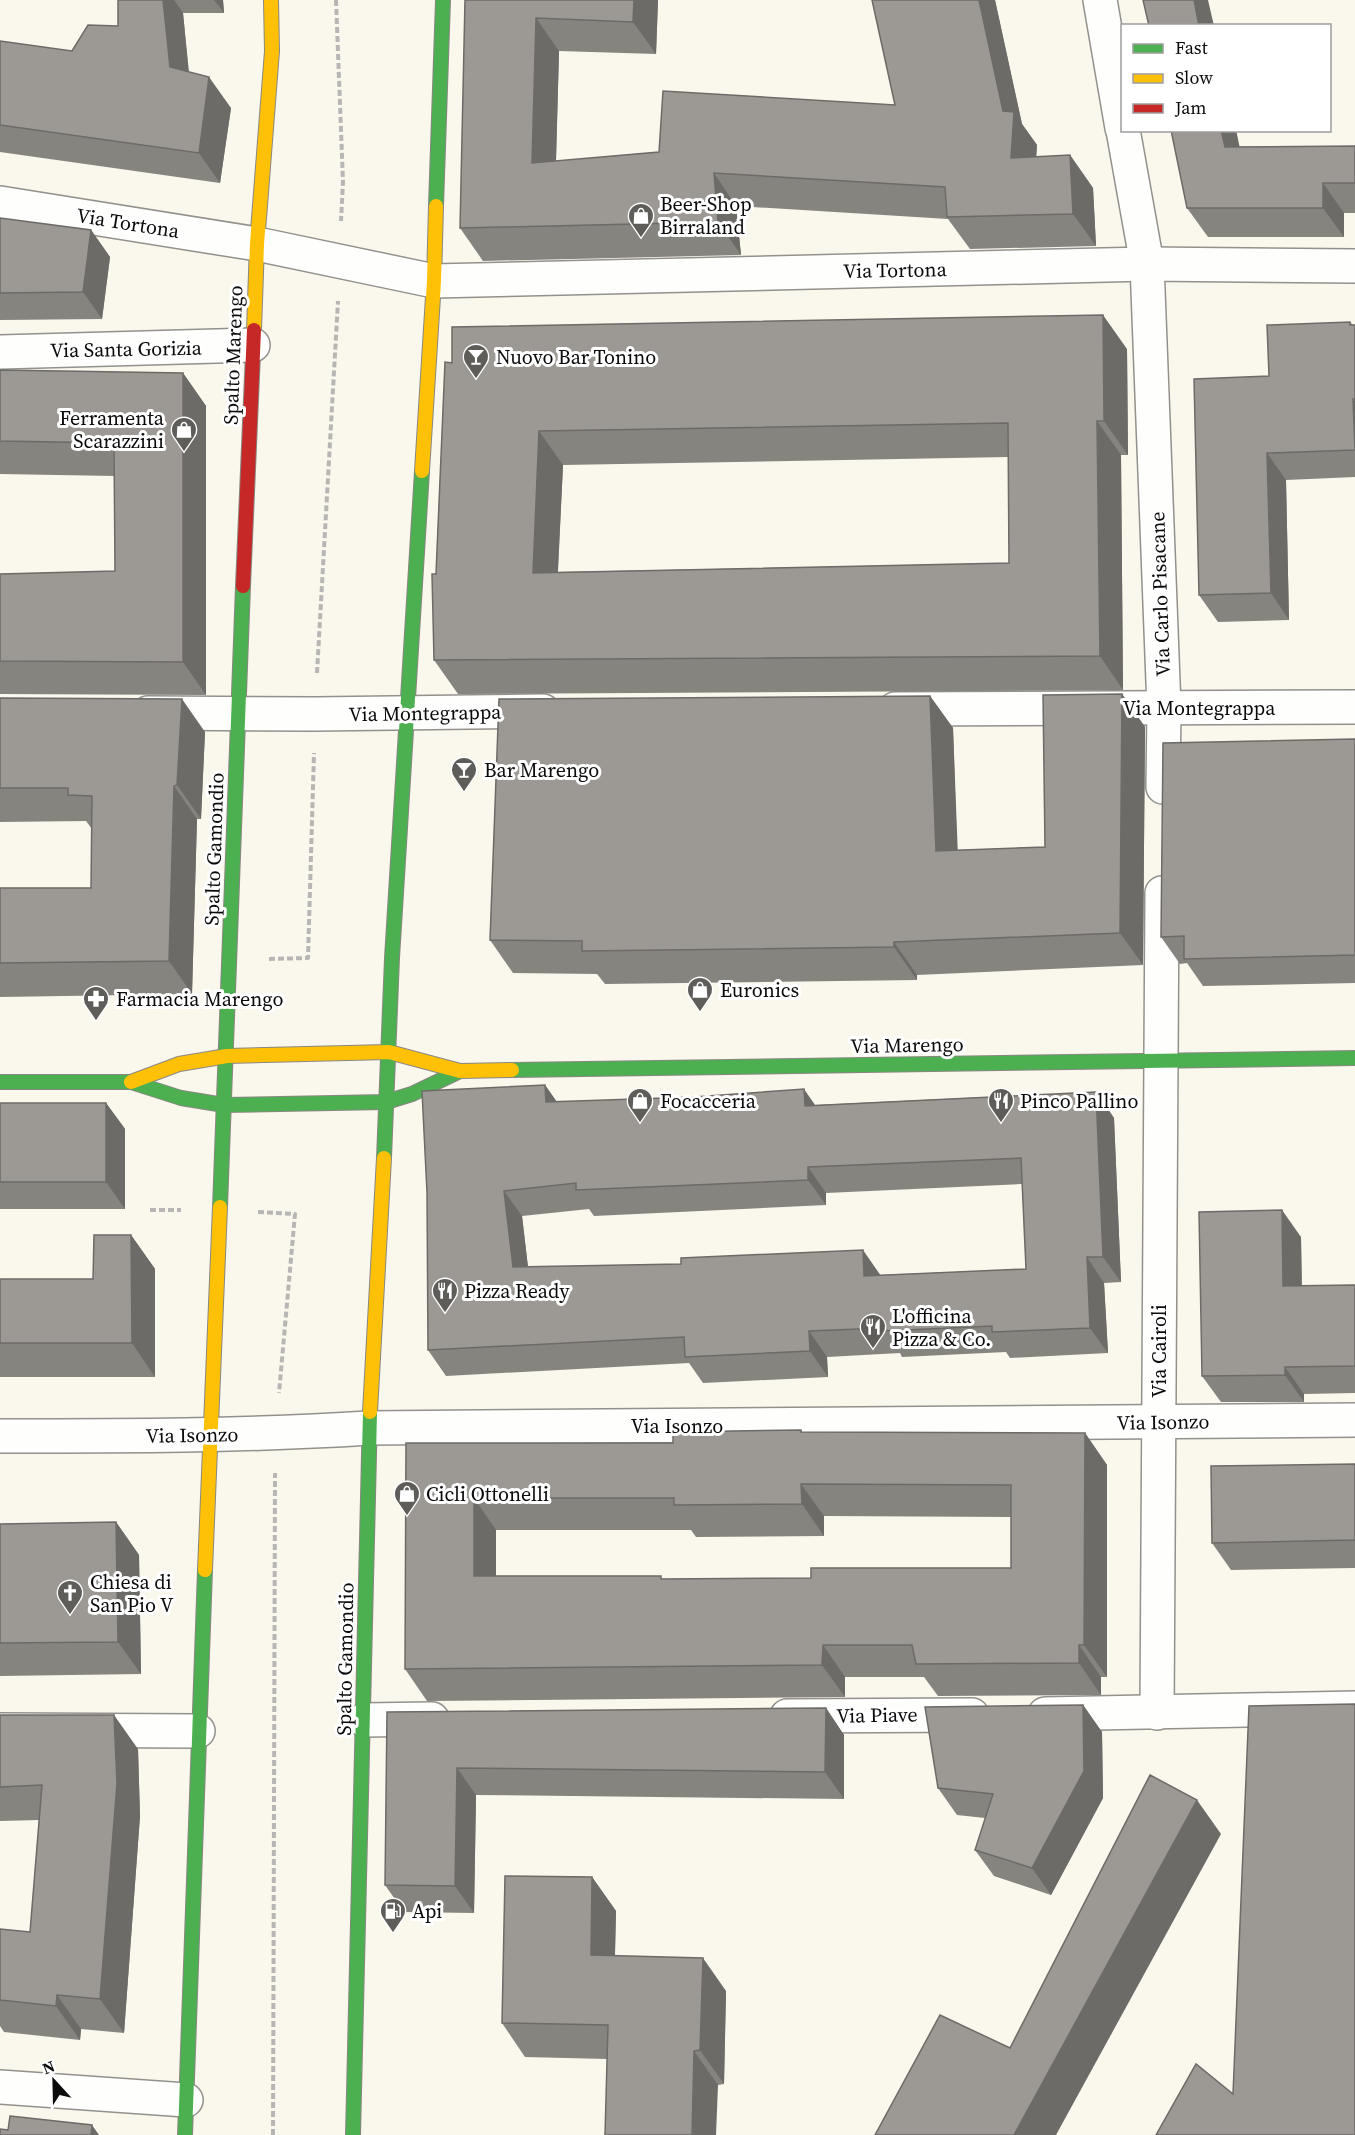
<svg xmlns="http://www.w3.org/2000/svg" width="1355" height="2135" font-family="'Source Serif 4',serif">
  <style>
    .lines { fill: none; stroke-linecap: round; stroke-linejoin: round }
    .street-casing { stroke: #92918c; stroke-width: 36 }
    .fast-casing { stroke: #898783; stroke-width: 16 }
    .slow-casing { stroke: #898783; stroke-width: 16 }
    .jam-casing { stroke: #898783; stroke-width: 16 }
    .path { stroke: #b7b6b5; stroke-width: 4; stroke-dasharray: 6 3; stroke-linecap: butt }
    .street { stroke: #fefefc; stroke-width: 33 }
    .fast { stroke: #4caf50; stroke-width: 14 }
    .slow { stroke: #ffc107; stroke-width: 14 }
    .jam { stroke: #c62828; stroke-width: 14 }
    .wall { fill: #86847f; fill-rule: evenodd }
    .shaded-wall { fill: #6d6b68 }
    .building { fill: #9c9994; stroke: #6d6b68; stroke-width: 1.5; fill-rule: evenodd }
    .labels { text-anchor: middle; stroke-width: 6; stroke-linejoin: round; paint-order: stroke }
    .poi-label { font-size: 20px; fill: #0a0a0a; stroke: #fff; text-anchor: start }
    .street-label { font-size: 20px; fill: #0a0a0a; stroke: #fff }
  </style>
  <rect width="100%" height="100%" fill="#faf7ed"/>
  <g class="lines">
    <defs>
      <g id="street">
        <polyline points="1100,0 1122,128"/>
        <polyline points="1123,130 1147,264 1164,708 1163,787"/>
        <polyline points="0,203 257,244 434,281 1147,264 1355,266"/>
        <polyline points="0,352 253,345"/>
        <polyline points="895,709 1355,707"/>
        <polyline points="148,713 315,714 543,711"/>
        <path d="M 0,1436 C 123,1436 246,1436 369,1428 L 1355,1420"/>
        <polyline points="1157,1713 1162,893"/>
        <polyline points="1045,1714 1355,1708"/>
        <polyline points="787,1716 972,1715"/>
        <polyline points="364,1720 432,1719"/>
        <polyline points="0,1730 198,1731"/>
        <polyline points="0,2087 186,2100"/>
      </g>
      <g id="fast">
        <polyline points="436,206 443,0"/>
        <polyline points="512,1070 1355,1058"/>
        <polyline points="0,1082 131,1082 181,1098 224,1105 386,1102 412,1094 460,1071"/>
        <polyline points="384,1158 392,958 422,471"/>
        <polyline points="220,1207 243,586"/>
        <polyline points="185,2135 205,1570"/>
        <polyline points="353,2135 370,1412"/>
      </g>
      <g id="slow">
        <polyline points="254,330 257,244 272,51 271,0"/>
        <polyline points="422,471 434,281 436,206"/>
        <polyline points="131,1082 179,1064 227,1056 389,1052 460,1071 512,1070"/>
        <polyline points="370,1412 384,1158"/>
        <polyline points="205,1570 220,1207"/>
      </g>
      <polyline id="jam" points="243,586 254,330"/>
    </defs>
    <use href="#street" class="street-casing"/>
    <use href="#fast" class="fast-casing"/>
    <use href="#slow" class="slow-casing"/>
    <use href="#jam" class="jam-casing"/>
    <g class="path">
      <polyline points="336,0 343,182 341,221"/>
      <polyline points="317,673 338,301"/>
      <polyline points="269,959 308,958 314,753"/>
      <polyline points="150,1210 181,1210"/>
      <polyline points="258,1212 295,1214 279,1393"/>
      <polyline points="273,2135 275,1473"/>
    </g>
    <use href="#street" class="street"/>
    <use href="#fast" class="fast"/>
    <use href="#slow" class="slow"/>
    <use href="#jam" class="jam"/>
  </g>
  <g class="wall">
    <polygon points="118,0 223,0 224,13 183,13 189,72 231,108 220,183 0,152 0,41 72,51 118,26"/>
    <polygon points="465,0 658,0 656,54 559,51 556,161 659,152 895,105 872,0 995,0 1022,124 1037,145 1036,157 1070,155 1093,188 1096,246 970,249 948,219 736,206 741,255 483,261 460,228"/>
    <polygon points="1171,130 1236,130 1239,147 1355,146 1355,213 1344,213 1344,237 1208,237 1187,208"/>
    <polygon points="0,218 91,230 110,257 102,319 0,320"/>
    <polygon points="1350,322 1353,325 1355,325 1355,477 1286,480 1289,620 1218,622 1199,595 1269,376"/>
    <path d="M 1127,349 L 1128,455 L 1121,455 L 1123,690 L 458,694 L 434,660 L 436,574 L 445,362 ZM 1008,457 L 1009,563 L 558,572 L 563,465 Z"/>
    <polygon points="0,370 183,373 206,406 206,695 0,694 0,574 115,571 115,476 0,474"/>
    <polygon points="1122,694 1145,727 1143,965 917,975 917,980 605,984 597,974 513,973 490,940 930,696 953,728 957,850 1045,847"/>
    <polygon points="0,698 205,732 201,819 197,819 192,994 0,997 0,888 91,888 92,829 86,821 0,822"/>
    <polygon points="1355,739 1355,983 1203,986 1187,963 1180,964 1161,937"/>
    <path d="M 545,1085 L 557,1102 L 815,1105 L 1096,1092 L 1114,1118 L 1121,1282 L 1104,1283 L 1108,1353 L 1010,1358 L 1006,1352 L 902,1357 L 900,1353 L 827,1357 L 828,1377 L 703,1383 L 689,1363 L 446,1376 L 428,1350 ZM 1022,1184 L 1026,1269 L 880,1275 L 528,1267 L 522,1216 L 589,1209 L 594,1216 L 826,1205 L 826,1193 Z"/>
    <polygon points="0,1103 106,1103 125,1129 125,1209 0,1209"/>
    <polygon points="131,1235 155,1269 155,1377 0,1377 0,1279 93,1279"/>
    <polygon points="1301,1237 1302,1286 1355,1285 1355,1393 1304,1394 1304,1402 1221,1402 1202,1376"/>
    <path d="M 801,1430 L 802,1432 L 1085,1433 L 1107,1465 L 1107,1677 L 1101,1677 L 1101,1695 L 938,1696 L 924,1677 L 845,1677 L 845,1697 L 427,1701 L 405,1669 L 406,1443 L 673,1443 ZM 824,1516 L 1011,1517 L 1011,1568 L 811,1578 L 663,1579 L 496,1576 L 496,1530 L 691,1530 L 696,1537 L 824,1536 Z"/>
    <polygon points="1355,1464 1355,1568 1231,1570 1212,1543"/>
    <polygon points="116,1522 139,1555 141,1674 0,1676 0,1524"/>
    <polygon points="1083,1705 1102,1732 1103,1798 1051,1895 994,1876 975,1850 985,1818 957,1815 938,1788"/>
    <polygon points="826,1708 844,1735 844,1799 476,1795 474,1913 404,1912 385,1885 387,1712"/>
    <polygon points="0,1715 138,1749 140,1816 124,2033 81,2029 80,2040 4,2032 0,2026 0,1929 30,1932 39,1820 0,1821"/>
    <polygon points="592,1877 616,1911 615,1956 726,1991 724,2084 718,2085 607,2059 525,2057 502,2023"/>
  </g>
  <g class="shaded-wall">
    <polygon points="163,0 174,0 183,13 191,98 170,67"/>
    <polygon points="214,0 223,0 224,13"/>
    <polygon points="634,0 658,0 656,54 633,22"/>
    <polygon points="979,0 995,0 1022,124 1037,145 1034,191 1011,158 1003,111"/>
    <polygon points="1194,0 1208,0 1214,26 1199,26"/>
    <polygon points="536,18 559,51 555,196 532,163"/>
    <polygon points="209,77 231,108 220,183 199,153"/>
    <polygon points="1221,130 1236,130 1246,177 1225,147"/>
    <polygon points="1070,155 1093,188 1096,246 1073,214"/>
    <polygon points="714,173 736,206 741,255 718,222"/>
    <polygon points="1323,183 1344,213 1344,237 1323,208"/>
    <polygon points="91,230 110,257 102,319 83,292"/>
    <polygon points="1103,315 1127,349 1128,455 1104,421"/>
    <polygon points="183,373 206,406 206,695 183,662"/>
    <polygon points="1353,399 1355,401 1355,442"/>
    <polygon points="1097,421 1121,455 1123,690 1100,656"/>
    <polygon points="539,431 563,465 556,607 533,573"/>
    <polygon points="1267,453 1286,480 1289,620 1271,593"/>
    <polygon points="1122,694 1145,727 1143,965 1120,933"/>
    <polygon points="930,696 953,728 959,883 936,851"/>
    <polygon points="182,699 205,732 201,819 177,785"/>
    <polygon points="174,786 197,819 192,994 169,961"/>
    <polygon points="894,942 917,975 917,980 894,947"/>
    <polygon points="545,1085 563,1111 546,1102"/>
    <polygon points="804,1089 822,1115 805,1106"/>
    <polygon points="1096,1092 1114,1118 1121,1282 1103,1257"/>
    <polygon points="106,1103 125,1129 125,1209 106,1182"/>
    <polygon points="808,1167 826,1193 826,1205 808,1180"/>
    <polygon points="504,1191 522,1216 531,1293 513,1267"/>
    <polygon points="1282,1210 1301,1237 1302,1313 1283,1286"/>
    <polygon points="131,1235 155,1269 155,1377 132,1343"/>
    <polygon points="863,1250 881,1276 864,1276"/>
    <polygon points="1087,1257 1104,1283 1108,1353 1090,1328"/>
    <polygon points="809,1331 827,1357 828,1377 810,1351"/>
    <polygon points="1285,1367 1304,1394 1304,1402 1285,1375"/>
    <polygon points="1085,1433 1107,1465 1107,1677 1084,1645"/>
    <polygon points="801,1484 824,1516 824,1536 802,1504"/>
    <polygon points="474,1498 496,1530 496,1608 474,1576"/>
    <polygon points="116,1522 139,1555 141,1674 118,1642"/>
    <polygon points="823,1645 845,1677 845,1697 822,1665"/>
    <polygon points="1079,1645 1101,1677 1101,1695 1079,1663"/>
    <polygon points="1083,1705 1102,1732 1103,1798 1051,1895 1032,1868"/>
    <polygon points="826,1708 844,1735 844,1799 825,1772"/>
    <polygon points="114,1715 138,1749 140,1816 124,2033 100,1999"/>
    <polygon points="457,1768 476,1795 474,1913 455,1886"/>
    <polygon points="1197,1800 1221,1834 1056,2135 1014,2135"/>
    <polygon points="592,1877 616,1911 614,1989 591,1955"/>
    <polygon points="703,1958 726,1991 724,2084 700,2050"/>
    <polygon points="57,1995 81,2029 80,2040 56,2006"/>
    <polygon points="694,2051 718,2085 716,2135 692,2135"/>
    <polygon points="92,2125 99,2135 91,2135"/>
  </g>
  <g class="building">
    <polygon points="118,0 163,0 170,67 209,77 199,153 0,125 0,41 72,51 88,25 118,26"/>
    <polygon points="465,0 634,0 633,22 536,18 532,163 659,152 663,91 895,105 872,0 979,0 1003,111 1014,112 1011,158 1070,155 1073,214 947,217 945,187 714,173 718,222 460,228"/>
    <polygon points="1143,0 1194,0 1199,26 1149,26"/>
    <polygon points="1171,130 1221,130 1225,147 1355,146 1355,183 1323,183 1323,208 1187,208"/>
    <polygon points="0,218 91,230 83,292 0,293"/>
    <path d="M 1103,315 L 1104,421 L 1097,421 L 1100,656 L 434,660 L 432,574 L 436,574 L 445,362 L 452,363 L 452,327 ZM 1008,423 L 1009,563 L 533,573 L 539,431 Z"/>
    <polygon points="1350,322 1350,325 1355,325 1355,399 1353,399 1355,450 1267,453 1271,593 1199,595 1194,379 1269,376 1267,325"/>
    <polygon points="0,370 183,373 183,662 0,661 0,574 115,571 114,443 0,441"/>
    <polygon points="1122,694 1120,933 894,942 894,947 582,951 582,941 490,940 499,699 930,696 936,851 1045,847 1043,695"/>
    <polygon points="0,698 182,699 177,785 174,786 169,961 0,963 0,888 91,888 92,796 68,795 68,788 0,788"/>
    <polygon points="1355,739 1355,955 1184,959 1184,936 1161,937 1163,743"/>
    <path d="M 545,1085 L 546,1102 L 694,1097 L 804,1089 L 805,1106 L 1096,1092 L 1103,1257 L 1087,1257 L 1090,1328 L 992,1332 L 992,1326 L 884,1331 L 884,1328 L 809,1331 L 810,1351 L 685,1357 L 684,1337 L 428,1350 L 427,1192 L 422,1091 ZM 1021,1158 L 1026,1269 L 864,1276 L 863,1250 L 681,1258 L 681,1264 L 513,1267 L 504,1191 L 576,1183 L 576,1190 L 808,1180 L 808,1167 Z"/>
    <rect x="0" y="1103" width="106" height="79"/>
    <polygon points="1282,1210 1283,1286 1355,1285 1355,1366 1285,1367 1285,1375 1202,1376 1199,1212"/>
    <polygon points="94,1235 131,1235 132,1343 0,1343 0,1279 93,1279"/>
    <path d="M 801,1430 L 801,1432 L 1085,1433 L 1084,1645 L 1079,1645 L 1079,1663 L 916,1664 L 912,1645 L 823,1645 L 822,1665 L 405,1669 L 406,1443 L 673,1443 L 673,1432 ZM 801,1484 L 1011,1485 L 1011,1568 L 811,1568 L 811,1578 L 661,1579 L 661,1576 L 474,1576 L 474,1498 L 674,1498 L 674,1505 L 802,1504 Z"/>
    <polygon points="1355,1464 1355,1540 1212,1543 1211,1466"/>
    <polygon points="116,1522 118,1642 0,1643 0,1524"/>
    <polygon points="1355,1704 1355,2135 1156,2135 1196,2064 1233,2094 1249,1706"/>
    <polygon points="1083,1705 1084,1771 1032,1868 975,1850 993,1794 938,1788 925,1707"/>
    <polygon points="826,1708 825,1772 457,1768 455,1886 385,1885 387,1712"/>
    <polygon points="0,1715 114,1715 117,1783 100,1999 57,1995 56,2006 0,2000 0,1929 30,1932 42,1785 0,1787"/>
    <polygon points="1150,1775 1197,1800 1014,2135 875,2135 940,2015 1010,2048"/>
    <polygon points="505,1876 592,1877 591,1955 703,1958 700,2050 694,2051 692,2135 605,2135 608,2025 502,2023"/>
    <polygon points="10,2116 92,2125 91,2135 0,2135 0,2129 8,2130"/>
  </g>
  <defs>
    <symbol id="shop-pin" viewBox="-11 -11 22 30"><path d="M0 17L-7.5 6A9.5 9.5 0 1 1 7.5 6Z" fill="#5e5d59" stroke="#fff"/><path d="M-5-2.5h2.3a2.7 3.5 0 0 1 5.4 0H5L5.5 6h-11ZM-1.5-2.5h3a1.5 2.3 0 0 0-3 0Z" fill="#fff"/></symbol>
    <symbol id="bar-pin" viewBox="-11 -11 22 30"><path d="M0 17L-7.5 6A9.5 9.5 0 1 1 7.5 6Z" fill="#5e5d59" stroke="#fff"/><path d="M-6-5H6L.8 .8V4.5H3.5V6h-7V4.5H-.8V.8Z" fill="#fff"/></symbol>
    <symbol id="pharmacy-pin" viewBox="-11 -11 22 30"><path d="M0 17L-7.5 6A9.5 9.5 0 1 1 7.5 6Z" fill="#5e5d59" stroke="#fff"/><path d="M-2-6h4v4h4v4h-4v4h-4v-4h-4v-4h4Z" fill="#fff"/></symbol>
    <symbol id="restaurant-pin" viewBox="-11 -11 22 30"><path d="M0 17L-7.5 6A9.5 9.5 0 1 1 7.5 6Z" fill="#5e5d59" stroke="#fff"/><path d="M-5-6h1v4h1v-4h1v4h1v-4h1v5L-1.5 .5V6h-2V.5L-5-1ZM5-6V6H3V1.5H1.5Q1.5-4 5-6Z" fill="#fff"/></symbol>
    <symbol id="church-pin" viewBox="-11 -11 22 30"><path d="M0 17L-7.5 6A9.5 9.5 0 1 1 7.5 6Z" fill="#5e5d59" stroke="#fff"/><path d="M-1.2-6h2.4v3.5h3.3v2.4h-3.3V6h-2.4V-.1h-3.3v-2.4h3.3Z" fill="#fff"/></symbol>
    <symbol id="fuel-pin" viewBox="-11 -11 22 30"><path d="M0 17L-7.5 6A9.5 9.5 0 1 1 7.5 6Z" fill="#5e5d59" stroke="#fff"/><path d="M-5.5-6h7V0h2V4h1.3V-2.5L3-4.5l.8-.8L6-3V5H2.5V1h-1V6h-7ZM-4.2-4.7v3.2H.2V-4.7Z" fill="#fff"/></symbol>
  </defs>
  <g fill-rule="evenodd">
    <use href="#shop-pin" x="626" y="201" width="30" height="40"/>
    <use href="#bar-pin" x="461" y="342" width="30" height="40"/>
    <use href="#shop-pin" x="169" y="415" width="30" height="40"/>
    <use href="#bar-pin" x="449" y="755" width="30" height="40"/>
    <use href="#shop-pin" x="685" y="975" width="30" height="40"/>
    <use href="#pharmacy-pin" x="81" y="984" width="30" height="40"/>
    <use href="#shop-pin" x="625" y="1086" width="30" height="40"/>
    <use href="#restaurant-pin" x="986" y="1086" width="30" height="40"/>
    <use href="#restaurant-pin" x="430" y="1276" width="30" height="40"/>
    <use href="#restaurant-pin" x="858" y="1312" width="30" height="40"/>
    <use href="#shop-pin" x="392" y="1479" width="30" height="40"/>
    <use href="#church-pin" x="55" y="1578" width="30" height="40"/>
    <use href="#fuel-pin" x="378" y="1896" width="30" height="40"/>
  </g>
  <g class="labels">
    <g class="poi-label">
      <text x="660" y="211">Beer-Shop<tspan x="660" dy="23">Birraland</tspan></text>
      <text x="496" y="364">Nuovo Bar Tonino</text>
      <text x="164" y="425" text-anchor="end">Ferramenta<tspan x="164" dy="23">Scarazzini</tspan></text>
      <text x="484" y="777">Bar Marengo</text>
      <text x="720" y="997">Euronics</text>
      <text x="116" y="1006">Farmacia Marengo</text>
      <text x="660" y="1108">Focacceria</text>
      <text x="1020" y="1108">Pinco Pallino</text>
      <text x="464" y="1298">Pizza Ready</text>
      <text x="892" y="1323">L'officina<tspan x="892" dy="23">Pizza &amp; Co.</tspan></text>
      <text x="426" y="1501">Cicli Ottonelli</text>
      <text x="90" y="1589">Chiesa di<tspan x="90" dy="23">San Pio V</tspan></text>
      <text x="412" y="1918">Api</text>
    </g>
    <g class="street-label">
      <text transform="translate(128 223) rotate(9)" y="7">Via Tortona</text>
      <text transform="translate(895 270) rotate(-1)" y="7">Via Tortona</text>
      <text transform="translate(126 349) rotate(-1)" y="7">Via Santa Gorizia</text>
      <text transform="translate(233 355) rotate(-88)" y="7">Spalto Marengo</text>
      <text transform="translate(1160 594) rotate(-92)" y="7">Via Carlo Pisacane</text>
      <text x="1199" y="715">Via Montegrappa</text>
      <text transform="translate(425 713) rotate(-1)" y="7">Via Montegrappa</text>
      <text transform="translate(214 849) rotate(-88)" y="7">Spalto Gamondio</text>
      <text transform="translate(907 1045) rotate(-1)" y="7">Via Marengo</text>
      <text transform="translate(1159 1351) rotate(-90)" y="7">Via Cairoli</text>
      <text transform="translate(1163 1422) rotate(-1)" y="7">Via Isonzo</text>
      <text x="677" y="1433">Via Isonzo</text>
      <text transform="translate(192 1435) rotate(-1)" y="7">Via Isonzo</text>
      <text transform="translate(345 1659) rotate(-89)" y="7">Spalto Gamondio</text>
      <text transform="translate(877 1715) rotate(-1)" y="7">Via Piave</text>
    </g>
  </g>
  <rect x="1121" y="24" width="210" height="108" fill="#ffffff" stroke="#9d9d9d" stroke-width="1.5"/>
  <rect x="1133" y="44" width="30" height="9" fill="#4caf50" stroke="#9d9d9d" stroke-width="1.5"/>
  <text x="1175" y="54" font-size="18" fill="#0a0a0a">Fast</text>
  <rect x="1133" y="74" width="30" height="9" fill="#ffc107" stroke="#9d9d9d" stroke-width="1.5"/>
  <text x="1175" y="84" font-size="18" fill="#0a0a0a">Slow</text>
  <rect x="1133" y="104" width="30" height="9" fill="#c62828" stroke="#9d9d9d" stroke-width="1.5"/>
  <text x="1175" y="114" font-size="18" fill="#0a0a0a">Jam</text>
  <g transform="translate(54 2081) rotate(338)" stroke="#ffffff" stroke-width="4.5" paint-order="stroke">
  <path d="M0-4.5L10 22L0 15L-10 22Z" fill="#0a0a0a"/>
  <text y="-9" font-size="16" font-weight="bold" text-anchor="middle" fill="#0a0a0a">N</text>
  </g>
</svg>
